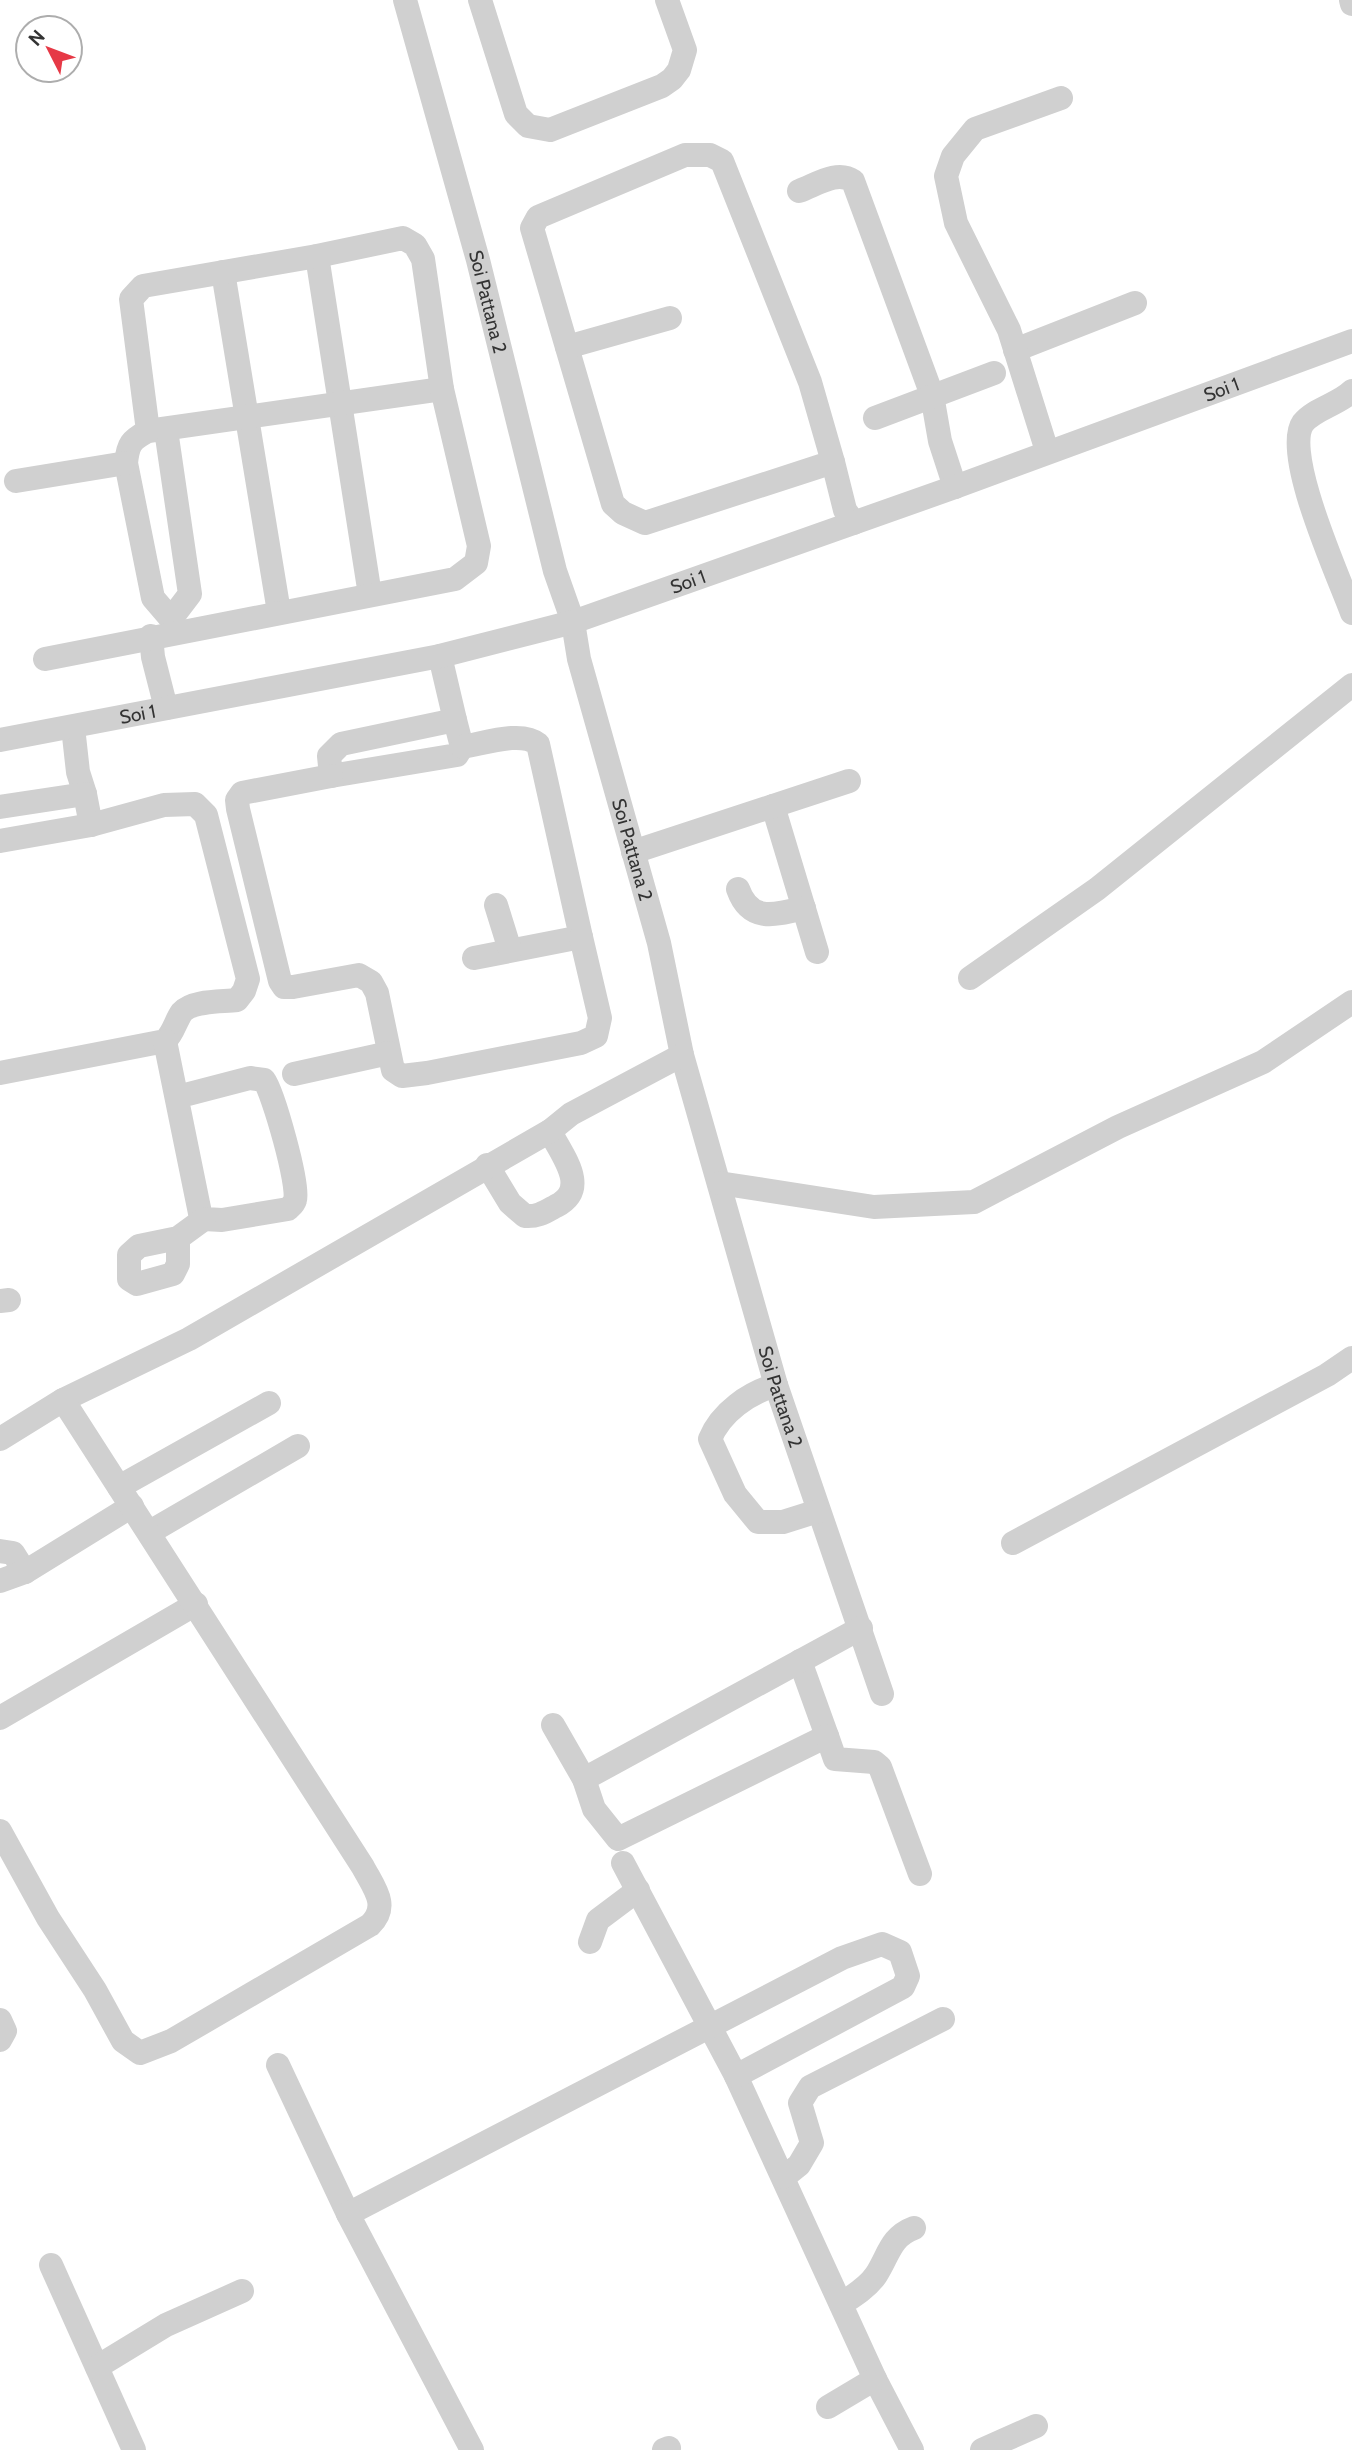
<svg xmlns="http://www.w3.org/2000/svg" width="1352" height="2450" font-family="Cabin,sans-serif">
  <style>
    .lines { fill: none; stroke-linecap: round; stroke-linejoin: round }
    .minor { stroke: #d0d0d0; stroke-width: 24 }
    .labels { text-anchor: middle; stroke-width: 7; stroke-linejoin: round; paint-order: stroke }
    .street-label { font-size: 19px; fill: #333; stroke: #fff }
  </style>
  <rect width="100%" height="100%" fill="#fff"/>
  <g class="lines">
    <g class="minor">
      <path id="s1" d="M 405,0 L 478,260 L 555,571 L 573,622 L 579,659 L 659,943 L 682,1055 L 776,1385 L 882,1694"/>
      <polyline points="480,0 516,114 528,126 550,130 662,86 672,79 679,70 685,50 667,0"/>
      <polyline points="1351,0 1352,4"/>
      <polygon points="685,155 710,155 722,161 810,382 833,462 645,523 623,513 613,504 532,228 538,217"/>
      <path d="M 799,191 C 816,185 837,170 853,181 L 932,395 L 940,441 L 955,487"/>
      <polyline points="317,256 370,595"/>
      <polyline points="223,272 279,612"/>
      <polyline points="567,347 670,318"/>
      <polyline points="1015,350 1135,303"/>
      <path d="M 1352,391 C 1339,404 1314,409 1303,423 C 1282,453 1339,577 1352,613"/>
      <polyline points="875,418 994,373"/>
      <path d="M 166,430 L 190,594 L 171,619 L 153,598 L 126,463 C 128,444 131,440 148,431 L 442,389"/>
      <polyline points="1047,451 1009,330 956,223 946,176 953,156 975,129 1061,98"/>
      <polyline points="833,462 845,510 854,523"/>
      <polyline points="16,481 126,463"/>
      <polyline points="151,636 153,657 166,708"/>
      <polyline points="440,656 455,720"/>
      <polyline points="45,659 455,579 476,563 479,546 442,389 423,259 415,245 403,238 317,256 143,286 131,299 148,431"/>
      <polygon points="455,720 462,747 457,755 331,776 329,756 341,744"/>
      <polyline points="73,727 78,772 85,794"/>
      <path id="s2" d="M 0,740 L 440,656 L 573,622 L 955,487 L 1352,341"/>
      <path d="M 462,747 C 483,744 521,730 538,744 L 581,937 L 474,958"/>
      <polyline points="331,776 242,793 237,800 238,809 280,981 284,987 293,987 359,975 371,982 377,993 393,1070 402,1076 427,1073 581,1043 596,1036 600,1018 581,937"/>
      <polyline points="773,806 817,952"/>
      <polyline points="0,807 85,794 91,825"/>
      <path d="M 0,841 L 91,825 L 164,805 L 195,804 L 206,815 L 248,979 L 244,991 L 237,1000 C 222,1002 193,1000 182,1012 C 175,1022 174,1032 165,1041 L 0,1073"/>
      <polyline points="633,852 849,781"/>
      <path d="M 738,889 C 750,923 775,915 804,908"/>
      <polyline points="496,905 510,950"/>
      <polyline points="970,978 1097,889 1352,685"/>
      <path d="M 165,1041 L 200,1213 L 204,1219 L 222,1220 L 288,1209 C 290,1207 294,1204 295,1200 C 300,1187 273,1092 264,1080 L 250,1078 L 177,1097"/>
      <polyline points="294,1074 389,1053"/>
      <path d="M 487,1165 L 510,1203 L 525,1216 C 538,1217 545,1212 556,1206 C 591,1188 561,1155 550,1131"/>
      <polyline points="719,1183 874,1207 974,1202 1118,1127 1263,1062 1352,1002"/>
      <polyline points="178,1238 178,1264 173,1274 137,1284 129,1279 129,1255 139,1246 178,1238 204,1219"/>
      <polyline points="0,1301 9,1300"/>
      <path d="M 776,1385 C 749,1393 721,1412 710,1439 L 735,1494 L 758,1522 L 783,1522 L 818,1511"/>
      <polyline points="0,1439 63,1400 189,1339 550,1131 571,1114 682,1055"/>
      <polyline points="119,1487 269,1403"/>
      <polyline points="150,1532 298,1446"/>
      <polyline points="1013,1543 1327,1375 1352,1358"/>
      <polyline points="0,1551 13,1553 25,1572"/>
      <polyline points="0,1581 25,1572 132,1506"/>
      <polyline points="0,1718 196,1604"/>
      <polyline points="553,1725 584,1779 594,1809 618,1839 827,1736 800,1661"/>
      <polyline points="827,1736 835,1759 874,1762 880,1767 920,1874"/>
      <polyline points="584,1779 861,1628"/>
      <path d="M 0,1831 L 48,1918 L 95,1990 L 123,2041 L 140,2053 L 171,2041 L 370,1925 C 390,1906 374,1888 363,1867 L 63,1400"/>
      <polyline points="623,1863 736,2076 875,2379 912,2450"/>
      <polyline points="590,1942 598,1920 638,1890"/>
      <polyline points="0,2020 5,2031 0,2040"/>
      <polyline points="278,2065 348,2214"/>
      <polyline points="784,2177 799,2165 812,2143 800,2103 810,2087 943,2019"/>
      <polyline points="51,2265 134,2450"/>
      <path d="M 841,2304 C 854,2296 868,2287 876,2275 C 889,2255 890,2237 914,2228"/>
      <polyline points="97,2367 166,2325 242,2291"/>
      <polyline points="828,2407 875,2379"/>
      <polyline points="472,2450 348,2214 842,1958 882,1944 900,1952 908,1976 903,1987 736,2076"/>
      <polyline points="664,2450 669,2448"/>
      <polyline points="982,2450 1036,2426"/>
    </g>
  </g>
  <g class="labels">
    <g class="street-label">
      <text dy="7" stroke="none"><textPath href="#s1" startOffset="313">Soi Pattana 2</textPath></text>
      <text dy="7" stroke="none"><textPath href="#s2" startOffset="1274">Soi 1</textPath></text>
      <text dy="7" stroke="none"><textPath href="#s2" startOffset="707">Soi 1</textPath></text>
      <text dy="7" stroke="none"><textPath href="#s2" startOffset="140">Soi 1</textPath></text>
      <text dy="7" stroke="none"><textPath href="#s1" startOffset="880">Soi Pattana 2</textPath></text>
      <text dy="7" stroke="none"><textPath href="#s1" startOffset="1447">Soi Pattana 2</textPath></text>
    </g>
  </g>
  <g transform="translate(49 49) rotate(312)"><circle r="33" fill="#ffffff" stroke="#adadad" stroke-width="2"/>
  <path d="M0-5L12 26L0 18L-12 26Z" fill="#e63946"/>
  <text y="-10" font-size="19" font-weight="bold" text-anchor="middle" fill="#333333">N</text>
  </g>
</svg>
